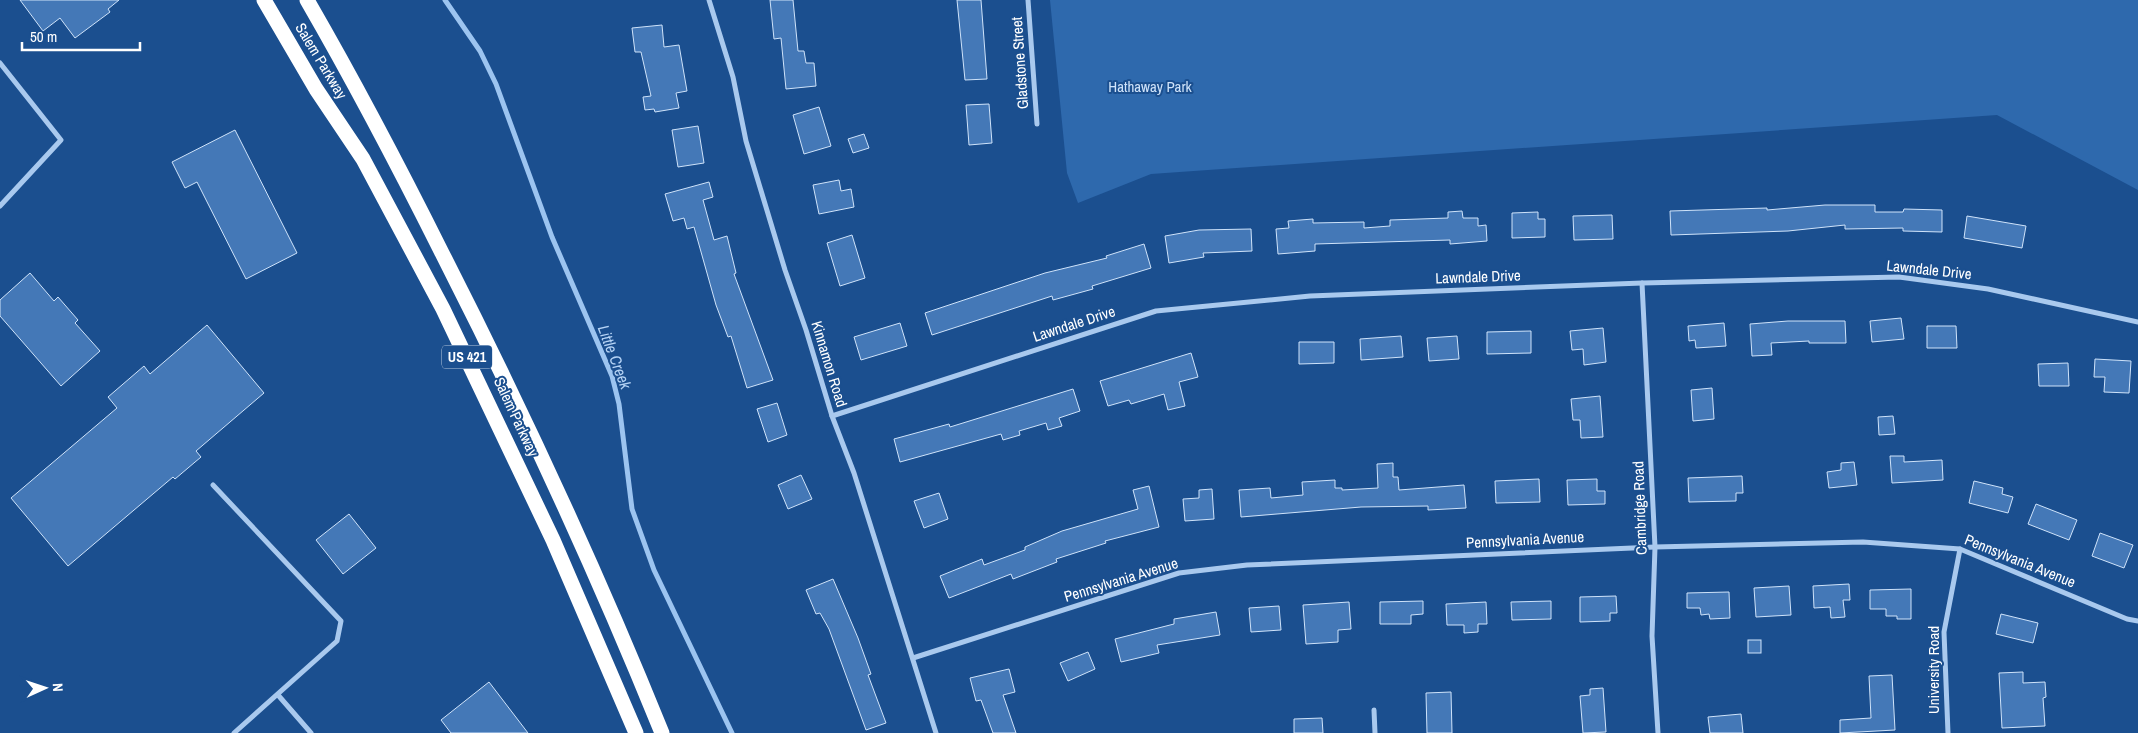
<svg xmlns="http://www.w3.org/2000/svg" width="2138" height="733" font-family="'Archivo Narrow',sans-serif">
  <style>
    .green { fill: #2e69ad }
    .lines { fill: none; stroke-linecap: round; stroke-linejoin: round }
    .stream { stroke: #9cc4f0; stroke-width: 5 }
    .building { fill: #4478b7; stroke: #cfe3fa }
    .minor { stroke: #a9c9ee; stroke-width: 5 }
    .motorway { stroke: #fff; stroke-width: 15 }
    .labels { text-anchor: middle; stroke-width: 4; stroke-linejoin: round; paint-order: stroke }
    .shield { fill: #1b4f8f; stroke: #bbcadd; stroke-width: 1 }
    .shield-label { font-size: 14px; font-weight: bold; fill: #fff }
    .street-label { font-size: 15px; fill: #fff; stroke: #1b4f8f }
    .park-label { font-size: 15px; fill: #cfe3fa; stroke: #1b4f8f }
    .water-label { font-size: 16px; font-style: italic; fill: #b5d3f5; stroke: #1b4f8f }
  </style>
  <rect width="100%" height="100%" fill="#1b4f8f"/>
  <polygon class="green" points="1050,0 2138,0 2138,190 1997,115 1151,174 1078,203 1067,173"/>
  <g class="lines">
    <polyline class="stream" points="445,0 480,51 496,84 552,237 612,376 619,404 632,509 654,570 732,733"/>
  </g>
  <g class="building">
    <polygon points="20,0 119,0 108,9 110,12 75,38 60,18 43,31"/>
    <polygon points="770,0 793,0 798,51 804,51 806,63 814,63 816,86 786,89 781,38 774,39"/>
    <polygon points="957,0 981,0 987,79 965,80"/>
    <polygon points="662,25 664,47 679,45 687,91 676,93 679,108 655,112 654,109 645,110 643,97 651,96 641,52 635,52 632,28"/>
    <polygon points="989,104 992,143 969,145 966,105"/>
    <polygon points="819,107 831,146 804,154 793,115"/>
    <polygon points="698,126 704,163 678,167 672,130"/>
    <polygon points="235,130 297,253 246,279 197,182 185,188 172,162"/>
    <polygon points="864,134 869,148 853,153 848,139"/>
    <polygon points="839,180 841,191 851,189 854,207 819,214 813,185"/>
    <polygon points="709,182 713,197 703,200 714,240 727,236 736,273 734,274 773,380 747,388 731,336 728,337 716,305 694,227 687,229 684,218 673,221 665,194"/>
    <polygon points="1825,205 1875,205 1875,212 1903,212 1904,209 1942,210 1942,232 1903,231 1903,228 1845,229 1845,225 1788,231 1671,235 1670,211 1767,208 1767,210"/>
    <polygon points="1462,211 1463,218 1478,218 1478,226 1486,225 1487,241 1450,244 1450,240 1315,244 1315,251 1278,254 1276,229 1289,228 1288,221 1313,219 1313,223 1364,222 1364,228 1390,226 1390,220 1448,218 1448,212"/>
    <polygon points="1538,212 1538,219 1545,219 1545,237 1512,238 1512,213"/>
    <polygon points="1612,215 1613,239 1574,240 1573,216"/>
    <polygon points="1967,216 2026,226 2022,248 1964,238"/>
    <polygon points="1251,229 1252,251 1203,253 1204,257 1169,263 1165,236 1199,230"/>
    <polygon points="852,235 865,278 840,286 827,243"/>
    <polygon points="1144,244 1151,268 1092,286 1093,289 1053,300 1052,296 932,335 925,313 1045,273 1107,258 1106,256"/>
    <polygon points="30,273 54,301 58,297 78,320 75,323 100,351 61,386 0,316 0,300"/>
    <polygon points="1901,318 1904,339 1872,342 1870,321"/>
    <polygon points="1788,321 1845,321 1846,343 1809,343 1809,341 1771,343 1772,355 1752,356 1750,324"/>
    <polygon points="900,323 907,346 861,360 854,337"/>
    <polygon points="1724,323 1726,346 1696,348 1695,340 1689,341 1688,326"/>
    <polygon points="207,325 264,393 196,451 201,457 175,479 173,477 68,566 11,498 117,408 108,397 144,366 150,374"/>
    <polygon points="1927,326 1956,326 1957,348 1927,348"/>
    <polygon points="1603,328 1606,362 1584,365 1583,349 1572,350 1570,331"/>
    <polygon points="1531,331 1531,353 1487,354 1487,332"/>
    <polygon points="1401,336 1403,357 1361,360 1360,339"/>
    <polygon points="1457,336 1459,359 1429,361 1427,338"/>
    <polygon points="1299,342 1334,342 1334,363 1299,364"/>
    <polygon points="1191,353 1198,377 1179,382 1185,406 1168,410 1164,394 1131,404 1129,400 1108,406 1100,381"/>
    <polygon points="2095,359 2131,361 2129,393 2104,392 2105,377 2094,377"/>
    <polygon points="2068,363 2069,386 2039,386 2038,364"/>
    <polygon points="1712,388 1714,419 1693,421 1691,390"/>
    <polygon points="1073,389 1080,411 1059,418 1062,426 1048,430 1046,423 1019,431 1020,435 1003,440 1001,434 900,462 894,439 949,424 950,427"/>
    <polygon points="1600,396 1603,437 1581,438 1580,420 1573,420 1571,399"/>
    <polygon points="777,403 787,435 768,442 757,409"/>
    <polygon points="1893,416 1895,434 1879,435 1878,417"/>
    <polygon points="1890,456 1904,456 1904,462 1942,460 1943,480 1892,483"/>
    <polygon points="1854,462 1857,485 1829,488 1827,472 1841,470 1841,463"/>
    <polygon points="1393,463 1393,477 1398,477 1399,490 1464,485 1466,508 1428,510 1428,506 1361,507 1241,517 1239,490 1270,488 1271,498 1303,495 1302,482 1335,480 1335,488 1342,488 1342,490 1378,488 1377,464"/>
    <polygon points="801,475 812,499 788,509 778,485"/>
    <polygon points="1742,476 1743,493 1736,493 1736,501 1689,502 1688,478"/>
    <polygon points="1539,479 1540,502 1496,503 1495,481"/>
    <polygon points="1597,479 1597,491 1605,491 1605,504 1568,505 1567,480"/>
    <polygon points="1974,481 2003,488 2002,494 2013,497 2008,513 1969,503"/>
    <polygon points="1149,486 1159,527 1105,541 1106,543 1056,559 1057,562 1013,579 1011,574 949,598 940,576 982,559 984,565 1025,550 1025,547 1062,531 1138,509 1133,490"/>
    <polygon points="1212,489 1214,519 1185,521 1183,499 1199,498 1199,490"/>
    <polygon points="939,493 948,519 924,528 914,501"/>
    <polygon points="2036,504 2077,520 2069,540 2028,524"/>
    <polygon points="349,514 376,548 343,574 316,540"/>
    <polygon points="2100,533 2133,545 2124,568 2092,556"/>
    <polygon points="833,579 858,638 871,674 868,675 886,723 866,730 829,629 820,613 816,614 806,590"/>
    <polygon points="1849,584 1850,600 1843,600 1845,617 1831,618 1830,607 1814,608 1813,586"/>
    <polygon points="1789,586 1791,615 1756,617 1754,588"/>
    <polygon points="1911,589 1911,619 1897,619 1897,616 1886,616 1886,609 1870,609 1870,590"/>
    <polygon points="1729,592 1730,618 1710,619 1709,614 1701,615 1700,608 1687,608 1687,593"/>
    <polygon points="1616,596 1617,613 1610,613 1610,621 1580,622 1580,597"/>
    <polygon points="1423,601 1423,614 1411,615 1411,624 1380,624 1380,602"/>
    <polygon points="1551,601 1551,619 1512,620 1511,602"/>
    <polygon points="1349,602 1351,629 1338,630 1338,642 1306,644 1303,605"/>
    <polygon points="1486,602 1487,624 1478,624 1478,632 1464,633 1464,625 1447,625 1446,604"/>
    <polygon points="1279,606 1281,630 1251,632 1249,608"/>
    <polygon points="1216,612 1220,635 1157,645 1159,653 1121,662 1115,639 1174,624 1174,619"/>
    <polygon points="2001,614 2038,623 2033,643 1996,634"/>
    <rect x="1748" y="640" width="13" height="13"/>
    <polygon points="1088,652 1095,669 1068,681 1060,663"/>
    <polygon points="1009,669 1015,692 1003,695 1016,733 993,733 981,700 976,701 970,678"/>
    <polygon points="2023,672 2023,683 2045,682 2046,697 2043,698 2045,726 2002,728 1999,673"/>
    <polygon points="1892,675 1895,730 1840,733 1840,720 1871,718 1869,676"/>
    <polygon points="489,682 528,733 451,733 441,720"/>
    <polygon points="1603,688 1606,732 1583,733 1580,696 1590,695 1590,689"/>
    <polygon points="1451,692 1452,733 1427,733 1426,693"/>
    <polygon points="1741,714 1743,733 1710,733 1708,717"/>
    <polygon points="1322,718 1323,733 1294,733 1294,719"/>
  </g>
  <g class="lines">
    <g class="minor">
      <polyline points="709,0 733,77 746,141 785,270 806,330 832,416 854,473 936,733"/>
      <polyline points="1028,0 1037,124"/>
      <polyline points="0,63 61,140 0,206"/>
      <polyline points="1642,283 1655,547 1652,636 1658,733"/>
      <polyline points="832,416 1156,311 1310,296 1642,283 1899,277 1988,289 2138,322"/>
      <polyline points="213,485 341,621 337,641 234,733"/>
      <polyline points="913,658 1179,573 1247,565 1655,547 1863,542 1960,549 2127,619 2138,621"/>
      <polyline points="278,695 311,733"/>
      <polyline points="1374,710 1375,733"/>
      <polyline points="1948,733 1944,632 1960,549"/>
    </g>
    <g class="motorway">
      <polyline points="264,0 316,89 363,159 443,309 553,540 636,733"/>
      <path d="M 307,0 C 355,83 399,167 442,253 C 522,410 596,570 662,733"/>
    </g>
  </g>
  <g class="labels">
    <rect class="shield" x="442" y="345.5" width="50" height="23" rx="4"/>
    <g class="shield-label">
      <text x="467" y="362">US 421</text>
    </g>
    <g class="street-label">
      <text transform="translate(321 61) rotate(59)" y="5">Salem Parkway</text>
      <text transform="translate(1020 63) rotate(-94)" y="5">Gladstone Street</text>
      <text transform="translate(1929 270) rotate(6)" y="5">Lawndale Drive</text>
      <text transform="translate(1478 277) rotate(-2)" y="5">Lawndale Drive</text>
      <text transform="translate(1074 324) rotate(-18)" y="5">Lawndale Drive</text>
      <text transform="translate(829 364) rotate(73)" y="5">Kinnamon Road</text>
      <text transform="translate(516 417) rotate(65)" y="5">Salem Parkway</text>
      <text transform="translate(1640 508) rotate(-92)" y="5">Cambridge Road</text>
      <text transform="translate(1525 540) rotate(-3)" y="5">Pennsylvania Avenue</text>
      <text transform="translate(2020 561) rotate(22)" y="5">Pennsylvania Avenue</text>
      <text transform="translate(1121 580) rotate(-17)" y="5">Pennsylvania Avenue</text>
      <text transform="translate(1934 670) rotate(-90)" y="5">University Road</text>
    </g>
    <g class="park-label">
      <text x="1150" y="92">Hathaway Park</text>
    </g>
    <g class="water-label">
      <text transform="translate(615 357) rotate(69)" y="6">Little Creek</text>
    </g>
  </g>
  <g transform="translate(45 688) rotate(87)" stroke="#1b4f8f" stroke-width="4" paint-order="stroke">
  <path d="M0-4L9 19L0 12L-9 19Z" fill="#ffffff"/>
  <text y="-8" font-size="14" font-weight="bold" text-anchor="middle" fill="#ffffff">N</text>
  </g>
  <path d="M22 42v8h118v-8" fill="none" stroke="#ffffff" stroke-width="2.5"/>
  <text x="30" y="42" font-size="15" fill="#ffffff" stroke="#1b4f8f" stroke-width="4" paint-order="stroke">50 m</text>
</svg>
